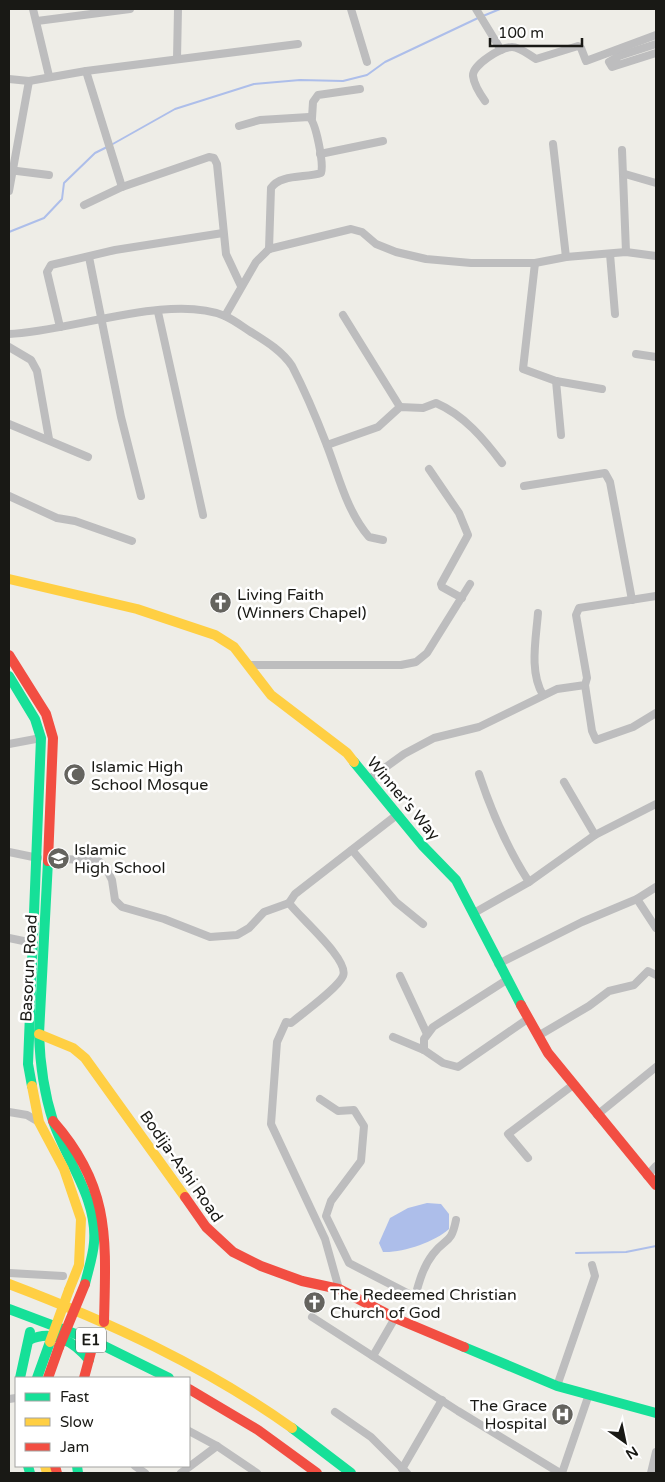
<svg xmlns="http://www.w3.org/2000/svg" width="665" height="1482" font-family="'Varela Round',sans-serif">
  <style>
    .water { fill: #adbeea }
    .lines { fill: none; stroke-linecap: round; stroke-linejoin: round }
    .stream { stroke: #adbeea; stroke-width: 2 }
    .street { stroke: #bdbdbe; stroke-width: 8 }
    .fast { stroke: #16e098; stroke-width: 10 }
    .slow { stroke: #ffcf43; stroke-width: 10 }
    .jam { stroke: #f24e42; stroke-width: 10 }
    .slow-bridge { stroke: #ffcf43; stroke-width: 10 }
    .jam-bridge { stroke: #f24e42; stroke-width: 10 }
    .labels { text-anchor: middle; stroke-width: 5; stroke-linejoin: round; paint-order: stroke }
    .shield { fill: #fff; stroke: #5e5e5b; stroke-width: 1 }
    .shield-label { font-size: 15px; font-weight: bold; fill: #191915 }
    .poi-label { font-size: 16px; fill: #191915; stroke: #fff; text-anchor: start }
    .street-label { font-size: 16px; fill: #191915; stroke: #fff }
  </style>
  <rect width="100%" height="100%" fill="#eeede7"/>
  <path class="water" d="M 427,1203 L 441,1204 L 449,1214 L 449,1229 C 435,1242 402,1253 383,1252 L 379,1243 L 390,1218 L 408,1208 Z"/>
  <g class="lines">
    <g class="stream">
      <polyline points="483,16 500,9"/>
      <polyline points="111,145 175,109 254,84 300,80 343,81 367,75 385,62 478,18"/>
      <polyline points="9,232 44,218 62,199 64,183 95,153 107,147"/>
      <polyline points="576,1253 626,1252 656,1246"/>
    </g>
    <g class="street">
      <polyline points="33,9 49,76"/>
      <polyline points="351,9 367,62"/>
      <polyline points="476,9 501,50"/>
      <polyline points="37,21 130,9"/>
      <polyline points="656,44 619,56 609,62 612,67 615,66 656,53"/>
      <polyline points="177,59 178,9"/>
      <polyline points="86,71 122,187"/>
      <polyline points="9,79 29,81 86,71 298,44"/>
      <path d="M 485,101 C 480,94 474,85 473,76 C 472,65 501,47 512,47 C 520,47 529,55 536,59 L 578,46 L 581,48 L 586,61 L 656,35"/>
      <polyline points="312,118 313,102 318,95 360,89"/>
      <path d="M 239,126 L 260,120 L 309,117 C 316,122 324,164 321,173 C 306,178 280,174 271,188 L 269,249"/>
      <polyline points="553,144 566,257"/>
      <polyline points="622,150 626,252"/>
      <polyline points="320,154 383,141"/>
      <polyline points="9,170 49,175"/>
      <polyline points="625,174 656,183"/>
      <polyline points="9,191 29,81"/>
      <polyline points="84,205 122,187 209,157 214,158 217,164 226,254 241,286"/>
      <polyline points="610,254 615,314"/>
      <polyline points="89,257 121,417 141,496"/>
      <polyline points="535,263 523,369 556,381 602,389"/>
      <polyline points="158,312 203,515"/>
      <polyline points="343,315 400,407"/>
      <polyline points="225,316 256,262 269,249 351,229 362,232 376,244 396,252 426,259 471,263 535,263 566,257 626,252 656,256"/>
      <polyline points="60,327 47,272 51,265 115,250 223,233"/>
      <path d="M 9,334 C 69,332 170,293 225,316 C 234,320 243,327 251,332 C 267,342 282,351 292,366 C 305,391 316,417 326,443 C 339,476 346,510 369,537 L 383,540"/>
      <polyline points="9,347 31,360 37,371 49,439"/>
      <polyline points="636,354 656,357"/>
      <polyline points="556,381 561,435"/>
      <polyline points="9,424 88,457"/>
      <path d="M 327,445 L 378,427 L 400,407 L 423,408 L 436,403 C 464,415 484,439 502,463"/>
      <polyline points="429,469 459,513 468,535 441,584 442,587 462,598"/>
      <polyline points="524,486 605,473 610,482 632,600"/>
      <polyline points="9,496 57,518 75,521 132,541"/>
      <path d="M 538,613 C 536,639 529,672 543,695"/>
      <polyline points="248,665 401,665 416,662 427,653 470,584"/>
      <polyline points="585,685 592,731 596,740 633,727 656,713"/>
      <polyline points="9,744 41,738"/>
      <path d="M 479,774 C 492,813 507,848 529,882"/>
      <polyline points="368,780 404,754 434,738 479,727 557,689 585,685 587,678 576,615 579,608 656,596"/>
      <polyline points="595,835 656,804"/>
      <polyline points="352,850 396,902 423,924"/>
      <polyline points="9,852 38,858"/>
      <polyline points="48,858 99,861 106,868 112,880 115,900 122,907 164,919 210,937 237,935 249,928 264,912 289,903"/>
      <polyline points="637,899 656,928"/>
      <polyline points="474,913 529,882 595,835 564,782"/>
      <polyline points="9,938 33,943"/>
      <polyline points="498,964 582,922 637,899 656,887"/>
      <polyline points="400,976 427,1034"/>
      <polyline points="538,1036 589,1006 609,991 634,985 648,971 656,975"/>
      <polyline points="393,1037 424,1050 443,1063 458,1067 529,1018"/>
      <polyline points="424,1050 424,1039 433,1027 508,979"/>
      <path d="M 320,1099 L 338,1111 L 354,1110 L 364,1126 L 361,1161 L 331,1201 L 326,1216 L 349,1263 L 415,1297 C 419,1282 423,1267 433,1254 C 446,1237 451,1245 456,1220"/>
      <polyline points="9,1112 27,1115 39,1122"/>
      <polyline points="597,1115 656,1067"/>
      <polyline points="528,1158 508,1134 573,1085"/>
      <polyline points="647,1176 656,1166"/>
      <polyline points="9,1273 63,1276"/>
      <path d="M 339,1289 L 325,1239 L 271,1124 L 277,1042 L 286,1022 L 291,1023 C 303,1013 338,988 343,976 C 350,960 299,917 289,903 L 295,894 L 398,814"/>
      <polyline points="312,1317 458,1411 560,1473"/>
      <polyline points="373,1356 395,1318"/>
      <polyline points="557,1386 595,1276 592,1265"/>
      <polyline points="9,1399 16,1398"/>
      <polyline points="335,1412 371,1437 407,1473"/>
      <polyline points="189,1431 217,1446 257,1473"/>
      <polyline points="135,1466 145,1473"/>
      <polyline points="402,1469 442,1400"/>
      <polyline points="181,1473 217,1446"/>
      <polyline points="562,1473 588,1397"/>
      <polyline points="651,1473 656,1452"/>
    </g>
    <g class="fast">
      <polyline points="9,676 35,719 41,738 28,1064 32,1086"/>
      <polyline points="354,762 423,846 456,880 521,1005"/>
      <path d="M 48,861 L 39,1034 C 40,1063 44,1093 53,1121 C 66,1160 98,1199 94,1243 C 93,1256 88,1271 85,1284"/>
      <polyline points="9,1309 94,1341 169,1378"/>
      <path d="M 29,1340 C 52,1329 74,1341 89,1360"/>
      <polyline points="464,1347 557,1386 656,1413"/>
      <polyline points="20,1378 30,1332"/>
      <polyline points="37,1378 50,1342"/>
      <polyline points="292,1428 351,1473"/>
      <polyline points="28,1466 30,1473"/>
      <polyline points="77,1466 78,1473"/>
    </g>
    <g class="slow">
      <polyline points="9,579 137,609 215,635 234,647 271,695 347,753 354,762"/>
      <polyline points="39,1034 73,1048 85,1058 185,1197"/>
      <polyline points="32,1086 39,1122 64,1169 81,1219 79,1265 69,1290"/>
      <path d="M 9,1284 C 109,1322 205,1366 292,1428"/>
      <polyline points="45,1466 47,1473"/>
    </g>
    <g class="jam">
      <polyline points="9,655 46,714 53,738 48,861"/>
      <polyline points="521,1005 548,1053 656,1185"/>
      <path d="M 53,1121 C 111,1187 106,1239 104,1322"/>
      <polyline points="185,1197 206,1227 233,1252 261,1266 302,1281 339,1289 395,1318 464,1347"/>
      <polyline points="48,1378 59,1347"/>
      <polyline points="84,1378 91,1352"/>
      <polyline points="189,1389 258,1430 317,1473"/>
      <polyline points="55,1466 57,1473"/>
    </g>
    <polyline class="slow-bridge" points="50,1342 69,1290"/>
    <polyline class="jam-bridge" points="59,1347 85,1284"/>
  </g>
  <defs>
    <symbol id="church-disc" viewBox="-11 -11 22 22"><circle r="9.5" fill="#64635e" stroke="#fff"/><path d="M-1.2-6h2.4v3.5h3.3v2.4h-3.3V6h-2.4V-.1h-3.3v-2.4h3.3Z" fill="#fff"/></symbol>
    <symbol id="mosque-disc" viewBox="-11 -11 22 22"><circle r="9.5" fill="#64635e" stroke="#fff"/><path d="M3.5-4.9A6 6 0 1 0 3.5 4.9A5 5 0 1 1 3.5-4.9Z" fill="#fff"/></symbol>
    <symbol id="school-disc" viewBox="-11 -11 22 22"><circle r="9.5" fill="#64635e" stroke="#fff"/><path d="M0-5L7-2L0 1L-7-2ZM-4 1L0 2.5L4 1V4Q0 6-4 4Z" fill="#fff"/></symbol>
    <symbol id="hospital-disc" viewBox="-11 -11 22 22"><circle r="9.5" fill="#64635e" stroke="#fff"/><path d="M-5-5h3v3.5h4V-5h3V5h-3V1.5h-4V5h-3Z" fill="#fff"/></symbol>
  </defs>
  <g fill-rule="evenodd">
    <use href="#church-disc" x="208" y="590" width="25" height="25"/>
    <use href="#mosque-disc" x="62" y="762" width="25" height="25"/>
    <use href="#school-disc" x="46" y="846" width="25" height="25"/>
    <use href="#church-disc" x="302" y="1290" width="25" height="25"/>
    <use href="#hospital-disc" x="550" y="1402" width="25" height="25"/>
  </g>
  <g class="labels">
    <rect class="shield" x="76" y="1327.5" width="30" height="25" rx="4"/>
    <g class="shield-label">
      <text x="91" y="1345">E1</text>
    </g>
    <g class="poi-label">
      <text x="237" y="600">Living Faith<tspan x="237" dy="18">(Winners Chapel)</tspan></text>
      <text x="91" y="772">Islamic High<tspan x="91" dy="18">School Mosque</tspan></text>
      <text x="74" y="855">Islamic<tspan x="74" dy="18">High School</tspan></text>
      <text x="330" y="1300">The Redeemed Christian<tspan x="330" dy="18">Church of God</tspan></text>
      <text x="547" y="1411" text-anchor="end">The Grace<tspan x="547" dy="18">Hospital</tspan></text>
    </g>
    <g class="street-label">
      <text transform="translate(404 798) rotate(50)" y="6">Winner's Way</text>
      <text transform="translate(28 968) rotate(-87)" y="6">Basorun Road</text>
      <text transform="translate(182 1166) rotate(55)" y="6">Bodija-Ashi Road</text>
    </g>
  </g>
  <rect width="665" height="1482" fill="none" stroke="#191915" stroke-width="20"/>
  <rect x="15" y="1377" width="175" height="90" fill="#ffffff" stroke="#a3a3a1"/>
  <rect x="25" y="1393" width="25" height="8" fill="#16e098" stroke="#a3a3a1"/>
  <text x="60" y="1402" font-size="15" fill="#191915">Fast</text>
  <rect x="25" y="1418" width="25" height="8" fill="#ffcf43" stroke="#a3a3a1"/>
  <text x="60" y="1427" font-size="15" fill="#191915">Slow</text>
  <rect x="25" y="1443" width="25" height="8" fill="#f24e42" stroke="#a3a3a1"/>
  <text x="60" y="1452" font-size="15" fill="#191915">Jam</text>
  <g transform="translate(625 1442) rotate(147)" stroke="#ffffff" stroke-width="4" paint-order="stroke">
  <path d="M0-4L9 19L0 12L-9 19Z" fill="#191915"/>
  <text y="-8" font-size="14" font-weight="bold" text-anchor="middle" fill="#191915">N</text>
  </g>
  <path d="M490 38v8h92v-8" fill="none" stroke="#191915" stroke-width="2.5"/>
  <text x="498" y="38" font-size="15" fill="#191915" stroke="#ffffff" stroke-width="4" paint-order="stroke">100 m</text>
</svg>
